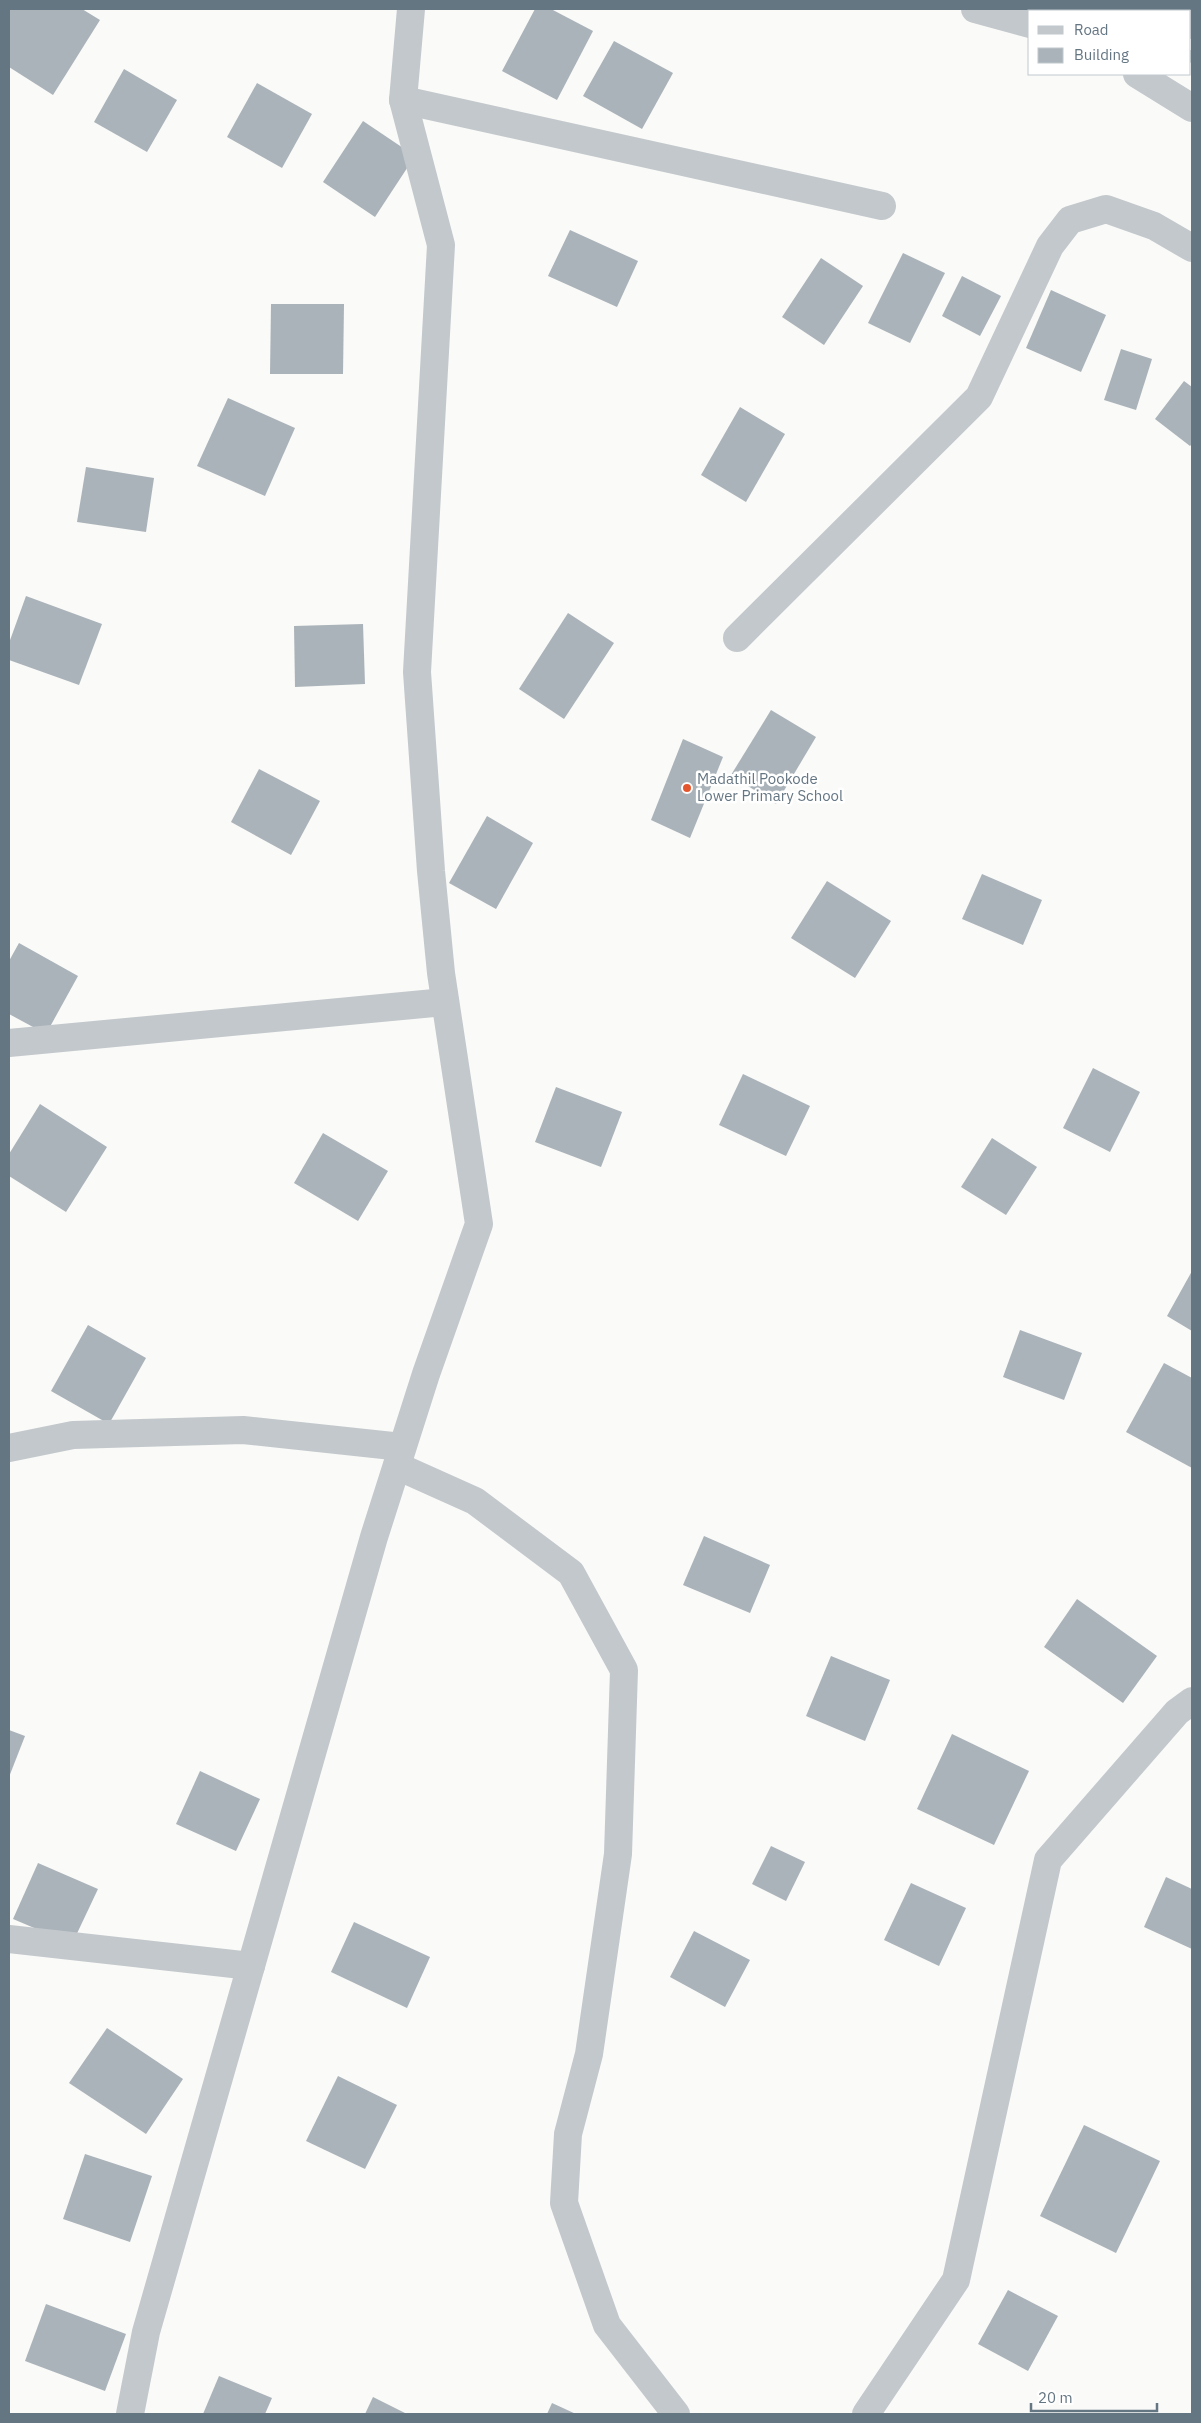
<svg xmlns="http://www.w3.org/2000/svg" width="1201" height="2423" font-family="'IBM Plex Sans',sans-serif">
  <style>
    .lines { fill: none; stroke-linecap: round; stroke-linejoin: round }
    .stream { stroke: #bbc7cb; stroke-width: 12 }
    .building { fill: #aab3b9 }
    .street { stroke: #c3c8cc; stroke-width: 28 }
    .poi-dot { fill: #e4572e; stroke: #fff; stroke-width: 2 }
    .labels { text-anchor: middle; stroke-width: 5; stroke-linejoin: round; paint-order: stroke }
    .poi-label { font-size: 15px; fill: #657683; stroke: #fff; text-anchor: start }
  </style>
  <rect width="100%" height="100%" fill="#fafaf8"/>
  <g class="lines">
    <g class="stream">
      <polyline points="1100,9 1105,11"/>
      <polyline points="1190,56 1192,57"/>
    </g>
  </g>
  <g class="building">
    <polygon points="9,9 82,9 100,20 53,95 9,67"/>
    <polygon points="535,9 551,9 593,31 557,100 502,71"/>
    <polygon points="614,41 673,73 642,129 583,96"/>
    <polygon points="124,69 177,100 147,152 94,122"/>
    <polygon points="257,83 312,114 282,168 227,137"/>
    <polygon points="363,121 415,156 375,217 323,182"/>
    <polygon points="570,230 638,261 617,307 548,276"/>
    <polygon points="903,253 945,273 910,343 868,323"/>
    <polygon points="821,258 863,286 824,345 782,317"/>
    <polygon points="962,276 1001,296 980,336 942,316"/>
    <polygon points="1051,290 1106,315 1081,372 1026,348"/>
    <polygon points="271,304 344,304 343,374 270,374"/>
    <polygon points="1121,349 1152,359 1136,410 1104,400"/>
    <polygon points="1184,381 1192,387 1192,444 1190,446 1155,419"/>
    <polygon points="228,398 295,428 265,496 197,466"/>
    <polygon points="740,407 785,434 746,502 701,475"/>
    <polygon points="86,467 154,478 146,532 77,522"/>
    <polygon points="26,596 102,624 79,685 9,660 9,643"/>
    <polygon points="568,613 614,643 564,719 519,689"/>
    <polygon points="363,624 365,684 295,687 294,626"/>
    <polygon points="771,710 816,737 776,804 731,775"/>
    <polygon points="683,739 723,757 690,838 651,820"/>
    <polygon points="259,769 320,801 291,855 231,822"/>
    <polygon points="487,816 533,843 496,909 449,883"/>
    <polygon points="982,874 1042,900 1023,945 962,919"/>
    <polygon points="827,881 891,921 855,978 791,938"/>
    <polygon points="19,943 78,976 46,1034 9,1014 9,961"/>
    <polygon points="1093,1068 1140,1092 1110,1152 1063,1128"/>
    <polygon points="743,1074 810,1106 786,1156 719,1125"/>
    <polygon points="556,1087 622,1112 601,1167 535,1142"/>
    <polygon points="40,1104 107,1147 66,1212 9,1176 9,1154"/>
    <polygon points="323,1133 388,1171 358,1221 294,1183"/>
    <polygon points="992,1138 1037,1167 1006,1215 961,1187"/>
    <polygon points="1192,1271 1192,1331 1167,1316"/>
    <polygon points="88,1325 146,1358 109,1424 51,1391"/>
    <polygon points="1020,1330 1082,1353 1064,1400 1003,1377"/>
    <polygon points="1164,1363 1192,1378 1192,1468 1126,1432"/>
    <polygon points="704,1536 770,1565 750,1613 683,1585"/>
    <polygon points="1077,1599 1157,1656 1123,1703 1044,1647"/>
    <polygon points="831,1656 890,1680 865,1741 806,1716"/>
    <polygon points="9,1730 25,1736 9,1777"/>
    <polygon points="952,1734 1029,1771 994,1845 917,1809"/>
    <polygon points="200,1771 260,1799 236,1851 176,1824"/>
    <polygon points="771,1846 805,1862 786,1901 752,1884"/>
    <polygon points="38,1863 98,1889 72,1944 13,1919"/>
    <polygon points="1166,1877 1192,1889 1192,1949 1144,1927"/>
    <polygon points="911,1883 966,1908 939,1966 884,1940"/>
    <polygon points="354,1922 430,1957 407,2008 331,1972"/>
    <polygon points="694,1931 750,1960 725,2007 670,1977"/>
    <polygon points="107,2028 183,2079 146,2134 69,2083"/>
    <polygon points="338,2076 397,2105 365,2169 306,2141"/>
    <polygon points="1084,2125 1160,2161 1116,2253 1040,2216"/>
    <polygon points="85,2154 152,2176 130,2242 63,2219"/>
    <polygon points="1008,2290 1058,2316 1028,2371 978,2344"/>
    <polygon points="46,2304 126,2334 105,2391 25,2361"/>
    <polygon points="219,2376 272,2398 265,2414 203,2414"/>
    <polygon points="373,2397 407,2414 365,2414"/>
    <polygon points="552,2403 576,2414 547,2414"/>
  </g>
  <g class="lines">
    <g class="street">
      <polyline points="975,9 1030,24"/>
      <polyline points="1163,9 1168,11"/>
      <polyline points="1190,24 1192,25"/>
      <polyline points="1137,74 1192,108"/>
      <polyline points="403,100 882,206"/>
      <polyline points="737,638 979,397 1050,246 1070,220 1106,209 1154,226 1192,248"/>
      <polyline points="9,1043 445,1002"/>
      <polyline points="9,1448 73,1435 243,1430 402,1447"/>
      <polyline points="397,1466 475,1501 571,1573 624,1670 618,1854 589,2054 568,2134 564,2203 607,2325 676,2414"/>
      <polyline points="9,1939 251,1966"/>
      <polyline points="130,2414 146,2332 374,1537 426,1374 479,1224 441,973 431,871 417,672 441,245 403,100 411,9"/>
      <polyline points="866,2414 956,2280 1048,1860 1177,1712 1192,1701"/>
    </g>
  </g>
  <circle class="poi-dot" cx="687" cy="788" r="5"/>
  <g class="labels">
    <g class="poi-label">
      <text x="697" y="784">Madathil Pookode<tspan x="697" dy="17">Lower Primary School</tspan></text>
    </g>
  </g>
  <rect width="1201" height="2423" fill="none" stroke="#657683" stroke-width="20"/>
  <rect x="1028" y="10" width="162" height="65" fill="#ffffff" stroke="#c1c8cd"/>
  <rect x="1038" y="26" width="25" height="8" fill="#c3c8cc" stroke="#c1c8cd"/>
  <text x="1074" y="35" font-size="15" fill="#657683">Road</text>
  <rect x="1038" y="48" width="25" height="15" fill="#aab3b9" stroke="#c1c8cd"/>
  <text x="1074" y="60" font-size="15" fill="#657683">Building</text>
  <path d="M1031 2403v8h126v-8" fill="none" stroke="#657683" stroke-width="2.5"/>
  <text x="1038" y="2403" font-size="15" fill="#657683" stroke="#ffffff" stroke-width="4" paint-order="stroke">20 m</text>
</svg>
